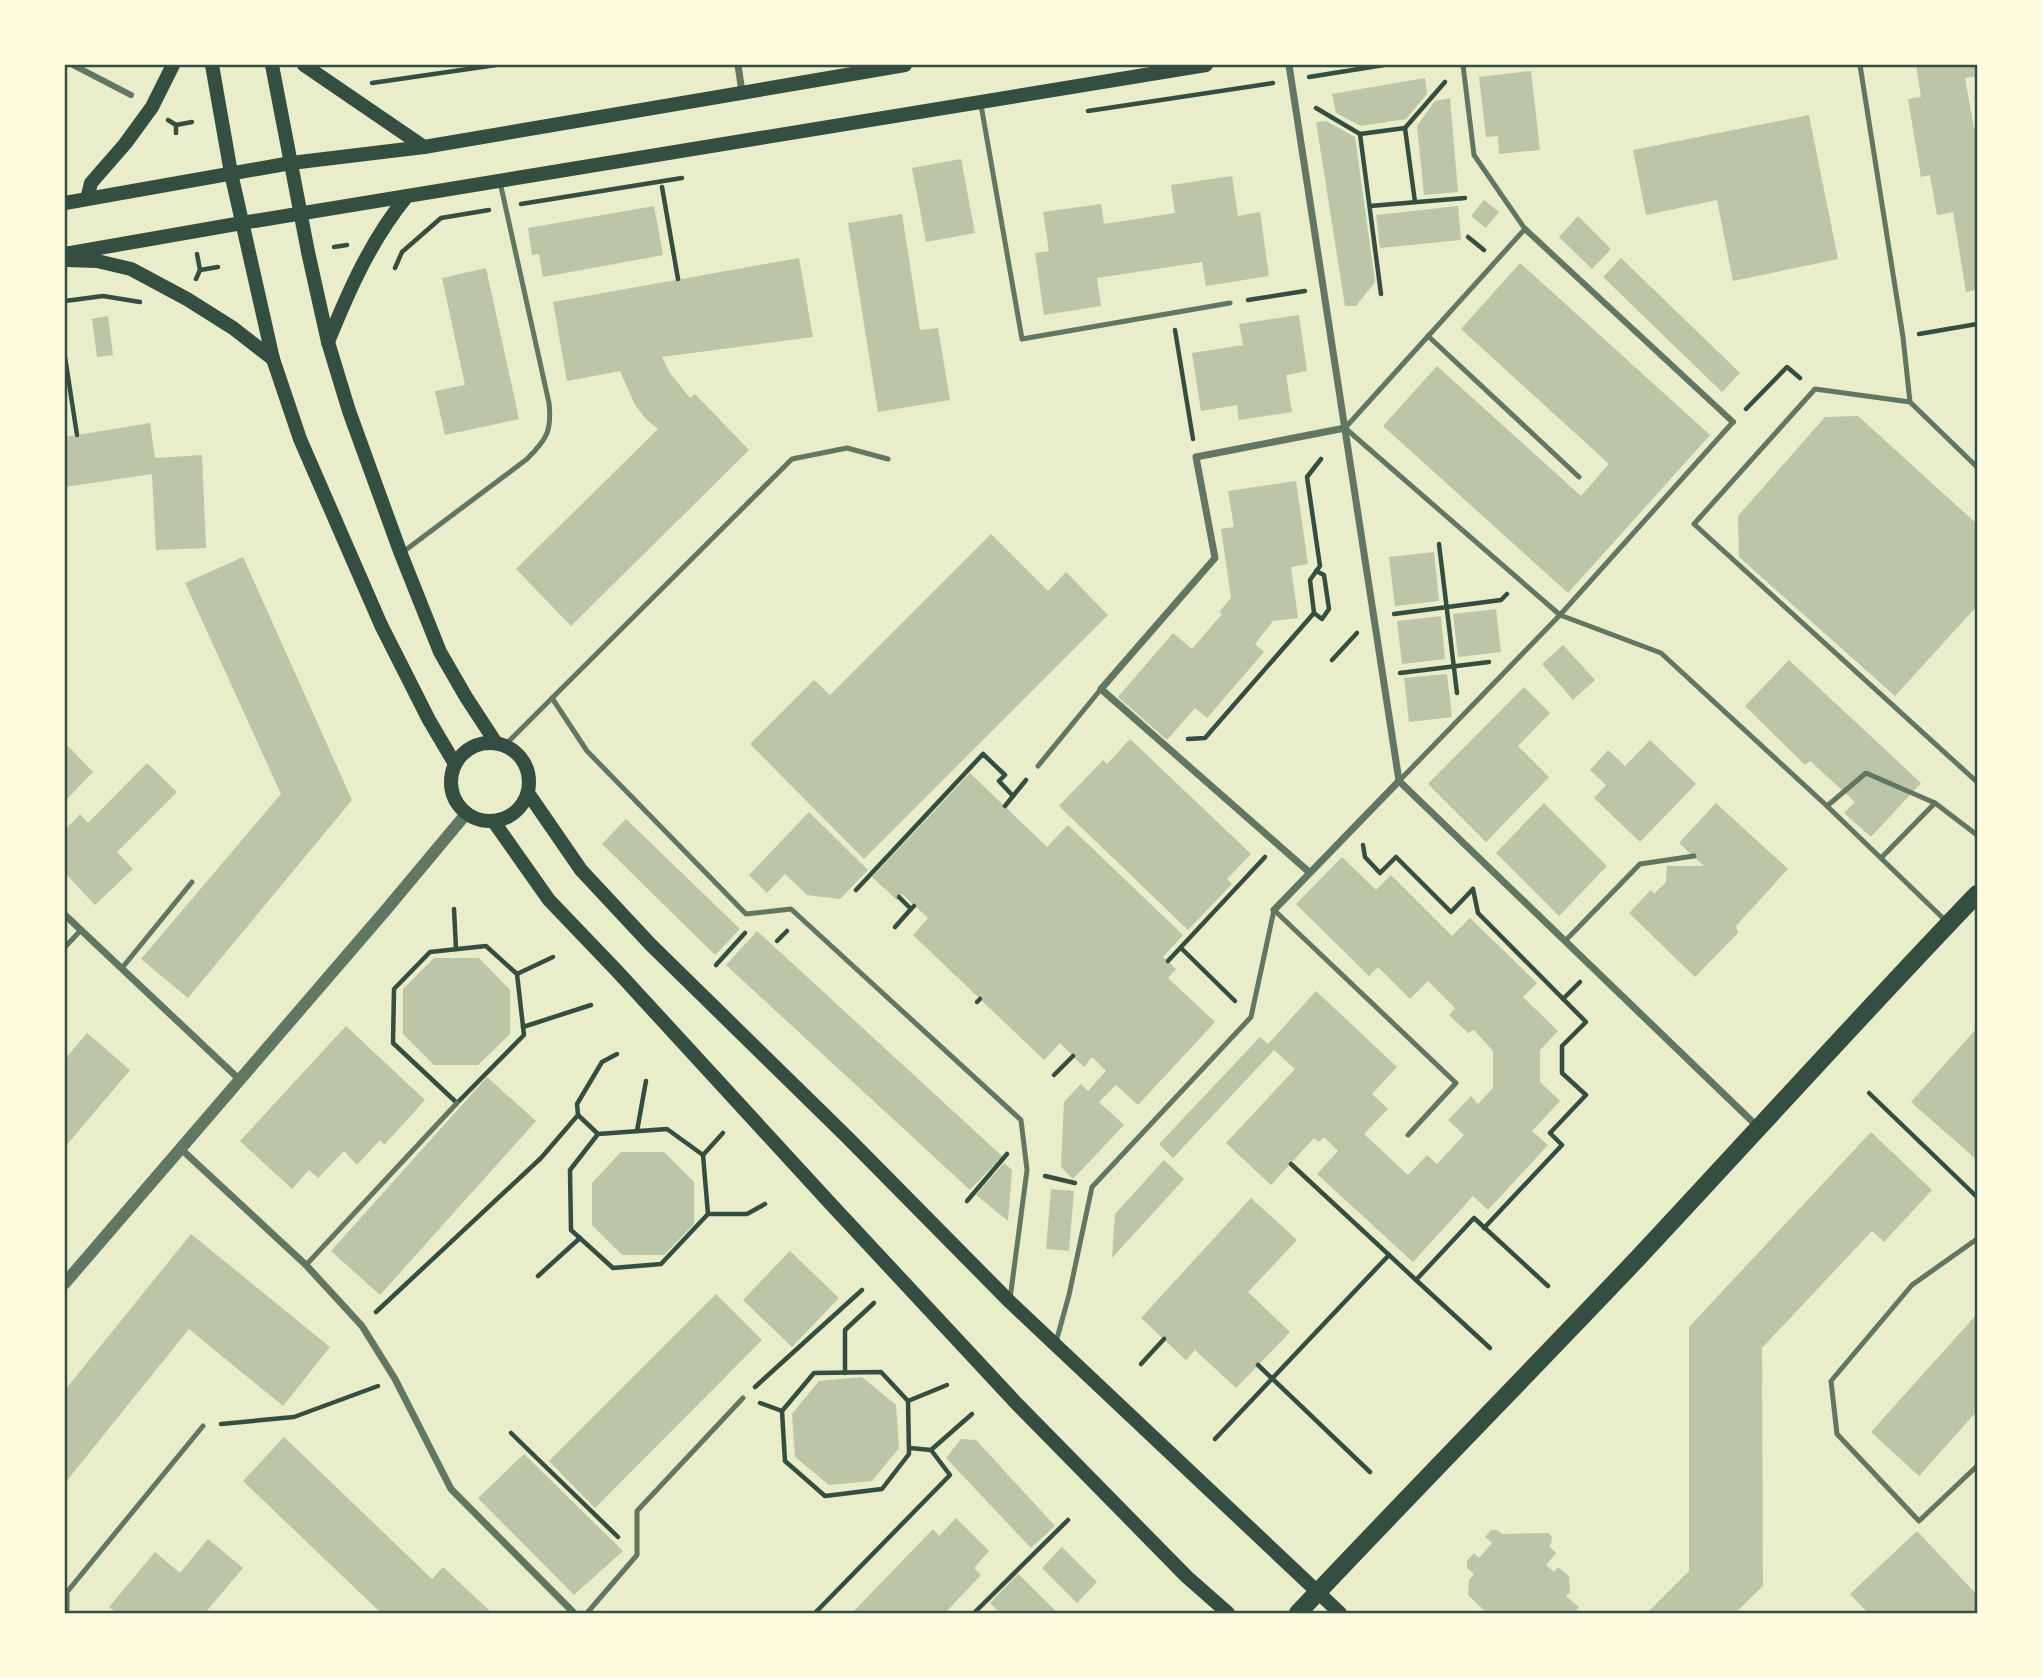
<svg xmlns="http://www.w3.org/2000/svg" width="2042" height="1678" font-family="Helvetica,sans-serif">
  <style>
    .building { fill: #bcc5a7 }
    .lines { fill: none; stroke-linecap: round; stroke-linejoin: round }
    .path { stroke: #344e41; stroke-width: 4.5 }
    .service { stroke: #617663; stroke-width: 5 }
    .pedestrian { stroke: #617663; stroke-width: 6 }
    .minor { stroke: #617663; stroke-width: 7 }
    .tertiary { stroke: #617663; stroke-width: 12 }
    .secondary { stroke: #344e41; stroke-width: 14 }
    .primary { stroke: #344e41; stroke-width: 18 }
    .neatline { fill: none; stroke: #344e41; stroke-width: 2.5 }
  </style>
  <rect width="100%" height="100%" fill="#e9edc9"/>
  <g class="building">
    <polygon points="1916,65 1977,65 1977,76 1965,78 1974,128 1977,127 1977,290 1966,292 1953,212 1937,215 1930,175 1921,177 1908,99 1921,97"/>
    <polygon points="1531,71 1540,150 1499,154 1498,136 1486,137 1479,77"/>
    <polygon points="1425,78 1427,94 1406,119 1361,126 1336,113 1332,94"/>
    <polygon points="1450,98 1458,192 1424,195 1417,126 1435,101"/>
    <polygon points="1809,115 1838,259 1733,281 1717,200 1646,215 1633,150"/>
    <polygon points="1326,121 1355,137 1375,282 1356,306 1345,306 1316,122"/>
    <polygon points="961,159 975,233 926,242 912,168"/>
    <polygon points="1232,176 1238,216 1260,212 1269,276 1206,286 1202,262 1097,278 1101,306 1044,315 1035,253 1049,251 1043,212 1101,204 1104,224 1175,213 1171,185"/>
    <polygon points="1484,200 1499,212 1486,228 1471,216"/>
    <polygon points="654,206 663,255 543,277 539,254 532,255 528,228"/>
    <polygon points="1458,206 1461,240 1380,248 1376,215"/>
    <polygon points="902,214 920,330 938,328 950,400 878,412 848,223"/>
    <polygon points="1578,216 1611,249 1592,269 1559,237"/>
    <polygon points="799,258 813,337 662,357 670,373 690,398 695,394 749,450 571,626 516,569 658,429 647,420 635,405 620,371 567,381 553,302"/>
    <polygon points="1621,258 1740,373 1722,392 1603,277"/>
    <polygon points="1520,263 1710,435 1568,593 1383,426 1437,366 1581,496 1609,464 1461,329"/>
    <polygon points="486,268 519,419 445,435 435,391 465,385 442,278"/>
    <polygon points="1299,315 1307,371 1286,375 1292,412 1239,420 1237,405 1201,411 1192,353 1243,345 1239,324"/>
    <polygon points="108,316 113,355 97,357 92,319"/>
    <polygon points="1858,416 1977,524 1977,606 1895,696 1739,557 1738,516 1825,417"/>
    <polygon points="150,423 155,458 202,455 206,548 156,550 152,474 65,487 65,437"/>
    <polygon points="1296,481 1308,564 1291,567 1298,618 1273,621 1255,644 1264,652 1207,718 1195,708 1167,740 1118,697 1173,633 1192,649 1222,614 1219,612 1231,598 1221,529 1234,527 1228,491"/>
    <polygon points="991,534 1048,591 1066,572 1108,615 864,859 750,744 814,680 830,695"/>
    <polygon points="1434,552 1439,601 1395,606 1389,557"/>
    <polygon points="243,557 352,800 188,998 141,959 281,794 185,583"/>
    <polygon points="1496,609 1501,652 1458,657 1453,614"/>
    <polygon points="1441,616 1445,659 1402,664 1397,621"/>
    <polygon points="1563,645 1595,680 1573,700 1542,664"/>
    <polygon points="1789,660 1921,783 1871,837 1844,813 1855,802 1810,761 1805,765 1745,706"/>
    <polygon points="1447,674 1452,717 1409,722 1404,678"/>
    <polygon points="1524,687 1550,713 1518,746 1549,777 1486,842 1428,784"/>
    <polygon points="1130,739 1251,854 1227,879 1232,884 1188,930 1059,806 1103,760 1107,764"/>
    <polygon points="1650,740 1696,784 1640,842 1594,798 1606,785 1590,770 1608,750 1625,766"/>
    <polygon points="68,746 93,772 65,801 65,750"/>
    <polygon points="147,763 177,792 117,852 133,869 95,905 65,873 65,830 80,814 88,823"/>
    <polygon points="970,773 1047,847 1068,825 1183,935 1163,957 1176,969 1168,978 1215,1022 1138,1105 1116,1085 1099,1102 1124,1125 1073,1179 1061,1167 1064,1102 1081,1084 1088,1091 1106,1071 1092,1057 1084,1067 1060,1043 1044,1060 913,935 928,918 902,894 897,900 872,877"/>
    <polygon points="1544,803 1607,866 1559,916 1496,853"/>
    <polygon points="1716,803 1788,869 1736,926 1738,933 1695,977 1629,913 1651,890 1654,894 1666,882 1667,866 1704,866 1679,843"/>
    <polygon points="809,812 868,870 840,899 807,895 785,874 767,893 749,875"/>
    <polygon points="626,819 740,929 715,955 602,844"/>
    <polygon points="1342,857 1376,890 1391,875 1452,936 1470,918 1537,983 1523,997 1558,1031 1540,1050 1540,1082 1560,1101 1532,1131 1548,1145 1488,1210 1473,1196 1413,1262 1317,1174 1338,1151 1324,1137 1319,1142 1314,1138 1271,1185 1226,1143 1295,1069 1274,1050 1173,1158 1159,1144 1260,1037 1268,1044 1316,991 1397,1067 1372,1094 1388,1109 1364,1134 1408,1175 1427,1155 1437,1164 1464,1135 1448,1120 1471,1096 1478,1104 1493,1088 1493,1051 1474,1030 1468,1033 1449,1015 1455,1008 1428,981 1410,999 1378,967 1369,976 1296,904"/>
    <polygon points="757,931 1002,1156 970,1190 726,965"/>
    <polygon points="434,958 479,958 510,990 510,1034 478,1065 434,1065 403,1034 403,989"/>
    <polygon points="346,1026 425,1100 384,1145 380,1140 357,1165 344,1151 318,1178 309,1170 292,1189 240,1141"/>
    <polygon points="1977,1028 1977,1160 1911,1102"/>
    <polygon points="87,1033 130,1070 65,1147 65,1059"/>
    <polygon points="487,1077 536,1121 380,1295 331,1251"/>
    <polygon points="1871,1132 1932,1190 1884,1242 1872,1231 1762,1348 1763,1586 1735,1613 1647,1613 1689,1571 1689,1327"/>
    <polygon points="621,1152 664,1152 694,1182 694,1224 664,1255 622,1255 592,1225 592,1183"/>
    <polygon points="1164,1160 1184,1179 1112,1258 1115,1214"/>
    <polygon points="1004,1163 1012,1170 1008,1221 976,1195"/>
    <polygon points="1051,1189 1074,1191 1069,1251 1046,1249"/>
    <polygon points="1251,1198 1297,1240 1248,1292 1290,1332 1236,1388 1195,1350 1186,1360 1141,1318"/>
    <polygon points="191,1234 330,1347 283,1406 189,1329 65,1483 65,1390"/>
    <polygon points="790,1251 839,1298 792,1347 743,1300"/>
    <polygon points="716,1294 762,1340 595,1508 549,1461"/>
    <polygon points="1977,1314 1977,1411 1919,1476 1871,1432"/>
    <polygon points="862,1377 896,1405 899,1448 872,1481 829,1485 795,1457 792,1414 819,1381"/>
    <polygon points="284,1437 432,1579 443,1567 492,1613 381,1613 243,1481"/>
    <polygon points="961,1439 976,1440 1055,1526 1031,1548 946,1458"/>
    <polygon points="524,1454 623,1551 574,1595 478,1498"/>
    <polygon points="956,1518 989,1551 974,1568 981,1575 945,1613 852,1613 933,1529 939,1536"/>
    <polygon points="1491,1530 1497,1530 1502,1534 1548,1533 1552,1537 1551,1544 1549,1546 1556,1553 1546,1565 1554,1572 1558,1567 1569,1576 1570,1592 1566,1596 1579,1607 1574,1613 1487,1613 1468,1595 1469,1580 1474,1574 1467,1568 1467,1561 1474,1553 1479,1558 1492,1543 1485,1537"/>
    <polygon points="1917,1531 1977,1595 1977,1613 1868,1613 1850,1594"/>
    <polygon points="208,1539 243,1568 205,1613 117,1613 109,1607 155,1552 180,1573"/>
    <polygon points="1062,1547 1097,1582 1077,1603 1042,1568"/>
    <polygon points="1018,1574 1058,1613 1000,1613 990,1603"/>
  </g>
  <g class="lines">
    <g class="path">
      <polyline points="1309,77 1384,65"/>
      <polyline points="372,83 496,65"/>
      <polyline points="1316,108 1360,134"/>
      <polyline points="1088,111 1273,83"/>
      <polyline points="168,120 176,125 176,133"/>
      <polyline points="176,125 192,122"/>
      <polyline points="1405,128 1445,82"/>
      <polyline points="662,187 678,279"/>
      <polyline points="521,204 682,178"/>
      <polyline points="1370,206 1465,198"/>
      <polyline points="1468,237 1484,250"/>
      <polyline points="334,247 347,245"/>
      <polyline points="395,268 402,252 441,218 489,210"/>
      <polyline points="200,270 218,267"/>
      <polyline points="196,279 200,270 197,254"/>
      <polyline points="1381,294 1360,134 1405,128 1415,202"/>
      <polyline points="1248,300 1305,291"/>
      <polyline points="65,301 103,296 140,302"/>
      <polyline points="1175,330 1193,439"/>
      <polyline points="1919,334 1977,324"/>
      <polyline points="65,357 77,435"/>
      <polyline points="1746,409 1787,367 1800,378"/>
      <polyline points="1439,544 1457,693"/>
      <polyline points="1314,613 1322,619 1329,609 1324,575 1316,571"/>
      <polyline points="1394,614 1501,600 1507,594"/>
      <polyline points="1332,660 1357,633"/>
      <polyline points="1400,673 1489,662"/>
      <polyline points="1188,739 1205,738 1314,613 1310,580 1320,566 1307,477 1321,459"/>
      <polyline points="1005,806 1026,780"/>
      <polyline points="1363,845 1365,857 1380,873 1396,857 1451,912 1473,889"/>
      <polyline points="1473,889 1478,913 1586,1022 1562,1046 1562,1073 1586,1095 1550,1133 1562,1145 1484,1228"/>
      <polyline points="856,890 983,754 1005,775 999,781 1013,796"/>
      <polyline points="899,897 911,909 914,906"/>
      <polyline points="454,909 456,949"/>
      <polyline points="895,927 911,909"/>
      <polyline points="777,941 787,931"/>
      <polygon points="486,946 517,974 524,1035 457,1103 393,1043 394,989 430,952"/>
      <polyline points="1181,948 1235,1001"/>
      <polyline points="1168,961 1265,857"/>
      <polyline points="716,965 745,933"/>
      <polyline points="517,974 553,957"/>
      <polyline points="1563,999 1580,982"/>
      <polyline points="977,1002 980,999"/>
      <polyline points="523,1027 591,1005"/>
      <polyline points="1054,1075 1073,1056"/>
      <polyline points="1869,1093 1977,1197"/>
      <polyline points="578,1115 598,1134"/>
      <polyline points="637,1131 646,1081"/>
      <polyline points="703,1155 723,1133"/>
      <polyline points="1291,1164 1416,1280 1474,1218 1548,1286"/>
      <polyline points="1045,1176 1075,1183"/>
      <polyline points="967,1201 1007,1154"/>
      <polyline points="708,1214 703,1155 667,1129 598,1134 570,1170 571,1230 613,1268 661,1264 708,1214 747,1214 765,1204"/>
      <polyline points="538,1276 580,1238"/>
      <polyline points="1416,1280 1490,1348"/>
      <polyline points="376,1312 541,1158 578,1115 577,1104 602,1062 617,1054"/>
      <polyline points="1141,1364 1164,1339"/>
      <polyline points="1258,1365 1370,1472"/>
      <polygon points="881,1372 908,1401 909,1454 882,1489 825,1496 785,1461 782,1411 814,1373"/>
      <polyline points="845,1373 845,1330 874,1303"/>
      <polyline points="755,1387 862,1290"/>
      <polyline points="908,1401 947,1385"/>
      <polyline points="760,1403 782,1411"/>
      <polyline points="221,1424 294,1417 378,1386"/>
      <polyline points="511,1433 618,1537"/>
      <polyline points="1215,1439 1389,1255"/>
      <polyline points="910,1448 931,1450 972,1414"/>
      <polyline points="815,1613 950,1475 931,1450"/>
      <polyline points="974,1613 1068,1520"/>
    </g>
    <g class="service">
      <polyline points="1860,65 1903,337 1910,402"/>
      <polyline points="981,105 1022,339 1230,303"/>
      <polyline points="1428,336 1579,477"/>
      <polyline points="1733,422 1560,615 1661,653 1827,806 1947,922"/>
      <polyline points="1977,467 1910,402 1815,389 1694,524 1977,782"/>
      <path d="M 403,552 L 527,459 C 547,439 552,431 549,403 L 500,182"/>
      <polyline points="552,698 587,751 746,914 791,909 1021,1120 1027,1170 1010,1299"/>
      <polyline points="505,745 792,459 847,448 888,459"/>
      <polyline points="1038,766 1101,689"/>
      <polyline points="1399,781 1560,615 1345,428 1525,229 1474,155 1463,65"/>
      <polyline points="1827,806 1866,773 1935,803 1977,835"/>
      <polyline points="1881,858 1935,803"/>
      <polyline points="1274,910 1456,1083 1408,1135"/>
      <polyline points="1565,941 1640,864 1694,856"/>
      <polyline points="65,947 81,930"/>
      <polyline points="122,968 192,882"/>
      <polyline points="1977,1239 1912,1285 1831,1381 1837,1434 1919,1521 1977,1466"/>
      <polyline points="306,1265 457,1103"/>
      <polyline points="1056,1342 1069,1295 1092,1187 1251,1017 1274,910"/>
      <polyline points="67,1613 67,1592 203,1426"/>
      <polyline points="587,1613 637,1555 637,1511 743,1398"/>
    </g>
    <g class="pedestrian">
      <polyline points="73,65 131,95"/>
      <polyline points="1525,229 1733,422"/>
    </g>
    <g class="minor">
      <polyline points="738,65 742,92"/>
      <polyline points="1289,65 1399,781 1758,1127"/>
      <polyline points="1309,872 1101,689 1215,558 1196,457 1345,428"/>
      <polyline points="1274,910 1399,781"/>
      <polyline points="65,915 240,1080"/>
      <polyline points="181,1149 306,1265 362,1326 395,1379 451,1489 574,1613"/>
    </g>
    <polyline class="tertiary" points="65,1283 385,911 466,814"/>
    <g class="secondary">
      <polyline points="212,65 231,173 273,359 300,439 381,625 429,720 455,764"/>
      <polyline points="272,65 308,252 328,342 349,411 401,554 440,652 466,697 496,743"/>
      <polyline points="304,65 424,147"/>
      <polyline points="87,199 91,183 125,144 152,107 173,65"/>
      <polyline points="65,203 291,163 424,147 905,65"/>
      <polyline points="65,254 242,223 1206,65"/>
      <polyline points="67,260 97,261 131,269 187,299 233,328 273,359"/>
      <path d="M 328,342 C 349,290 371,240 407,196"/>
      <circle cx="490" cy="782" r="39"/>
      <polyline points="528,793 581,870 651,945 847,1137 1010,1302 1340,1613"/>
      <polyline points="494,822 549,900 617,971 829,1202 1016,1403 1187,1577 1228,1613"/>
    </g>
    <path class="primary" d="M 1298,1613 C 1410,1494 1525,1377 1638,1258 C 1751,1137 1862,1014 1977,894"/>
  </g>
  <rect width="2042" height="1678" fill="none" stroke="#fefae0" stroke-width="133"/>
  <rect x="66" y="66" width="1910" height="1546" class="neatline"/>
</svg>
